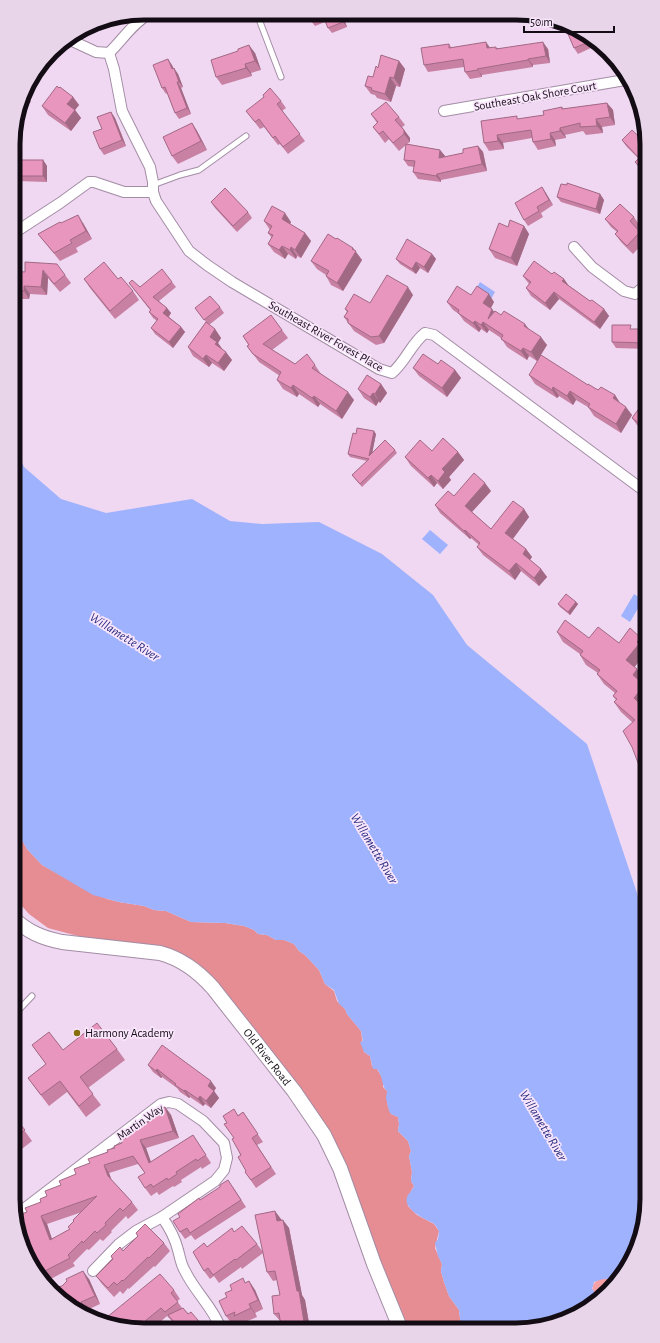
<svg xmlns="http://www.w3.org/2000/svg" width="660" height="1343" font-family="'Alegreya Sans',sans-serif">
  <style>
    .green { fill: #f5a0a7 }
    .forest { fill: #e68c93 }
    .water { fill: #9eb2fd }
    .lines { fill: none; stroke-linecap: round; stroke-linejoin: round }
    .lane-casing { stroke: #a38da5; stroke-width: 7 }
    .street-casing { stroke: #a38da5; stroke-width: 12 }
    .secondary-casing { stroke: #a38da5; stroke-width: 16 }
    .lane { stroke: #fff; stroke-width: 5 }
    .street { stroke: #fff; stroke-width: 10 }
    .secondary { stroke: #fff; stroke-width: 14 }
    .wall { fill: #c881a3; fill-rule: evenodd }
    .shaded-wall { fill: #a26985 }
    .building { fill: #e896be; stroke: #a26985; fill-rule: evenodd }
    .poi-dot { fill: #886e0d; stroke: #fae6fc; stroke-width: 1.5 }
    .labels { text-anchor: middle; stroke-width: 3.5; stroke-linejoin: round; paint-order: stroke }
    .street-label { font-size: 12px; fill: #140c15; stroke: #fae6fc }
    .poi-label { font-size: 12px; fill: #140c15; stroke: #fae6fc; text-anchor: start }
    .water-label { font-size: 13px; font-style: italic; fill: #242b7f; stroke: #fae6fc }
    .rim { fill: none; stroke: #140c15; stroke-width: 5 }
  </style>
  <rect width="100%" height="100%" fill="#f0d7f2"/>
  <path class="green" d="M 603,1278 L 614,1279 L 615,1283 L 589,1308 C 589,1304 591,1302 592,1298 C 594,1287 589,1283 603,1278 Z"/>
  <polygon class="forest" points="13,829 17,831 27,849 42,865 78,885 107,899 119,902 144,906 154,910 166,911 191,922 225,923 244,926 254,930 258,934 267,935 276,940 284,940 294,944 299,951 305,955 319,970 325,984 334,991 337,1001 345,1009 347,1014 361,1031 364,1052 370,1056 372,1066 377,1069 383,1079 383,1087 387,1091 387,1103 391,1114 398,1117 399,1124 398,1131 408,1141 411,1151 409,1156 412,1172 411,1181 414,1186 407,1198 408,1206 417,1215 434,1224 439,1231 435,1248 442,1264 441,1271 444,1282 449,1296 459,1310 461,1327 462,1330 405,1330 333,1144 205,970 48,928 29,914 13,896"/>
  <g class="water">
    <polygon points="480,282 495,292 491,299 476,289"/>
    <path d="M 14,445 L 24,467 L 61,499 L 106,513 L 192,499 L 230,521 L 262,524 L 319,522 L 382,554 L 433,595 L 467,645 L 587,744 L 637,893 L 647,946 L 647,1208 L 637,1249 L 620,1279 L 615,1283 L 613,1279 C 606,1278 601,1279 594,1282 L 592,1289 L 594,1291 L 594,1294 L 589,1308 L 558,1323 L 516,1330 L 462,1330 L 461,1327 L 459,1310 L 449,1296 L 444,1282 L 441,1271 L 442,1264 L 438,1256 L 435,1243 L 438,1239 L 439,1231 C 437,1228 436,1225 433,1223 C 425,1219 403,1209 407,1197 C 409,1193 412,1191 414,1186 L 411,1181 L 412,1172 L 409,1156 L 411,1151 L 408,1141 L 398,1131 L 399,1124 L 398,1117 L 391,1114 L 389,1111 L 386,1098 L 387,1091 C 381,1086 384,1078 377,1069 L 373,1069 L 370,1056 L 364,1052 L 360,1042 L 363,1041 L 361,1031 L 347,1014 L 345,1009 L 339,1004 L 334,990 L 325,984 L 319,970 L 305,955 L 299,951 L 294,944 L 284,940 L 276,940 L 267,935 L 258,934 L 254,930 L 244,926 L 225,923 L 191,922 L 166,911 L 154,910 L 144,906 L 119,902 L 93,895 L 42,865 L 27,849 L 17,832 L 13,829 Z"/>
    <polygon points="430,530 448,545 440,554 422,539"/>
    <polygon points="634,594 643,600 630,622 621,616"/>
  </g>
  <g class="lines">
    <defs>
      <g id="lane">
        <polyline points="257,14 281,77"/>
        <polyline points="153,185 180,175 199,170 246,136"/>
        <polyline points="13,1016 32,996"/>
      </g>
      <g id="street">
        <path d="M 68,39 L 96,52 L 109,53 C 123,39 133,23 150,13"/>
        <path d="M 109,53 L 114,69 L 122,111 L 150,167 L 153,182 L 153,192 L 156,201 L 189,251 L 207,265 L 232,282 L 379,369 L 392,373 C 406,361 411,344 425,333 L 434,335 L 647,493"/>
        <polyline points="444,111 625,80"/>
        <polyline points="14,233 60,203 89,182 94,182 124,192 153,192"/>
        <polyline points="574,247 592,267 624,291 635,294 647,284"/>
        <polyline points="16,1215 161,1104 169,1102 178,1104 203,1121 224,1143 227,1158 224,1170 215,1181 162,1217 136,1231 119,1244 93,1271"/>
        <path d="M 162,1217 C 169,1227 175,1238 178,1250 C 180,1257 181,1265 185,1271 C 195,1292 213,1307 221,1329"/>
      </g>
      <g id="secondary">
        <path id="s1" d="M 13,918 C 28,932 42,938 62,942 L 160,953 C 182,959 198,971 213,988 L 294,1091 L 324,1135 L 340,1168 L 374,1264 L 401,1330"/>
      </g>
    </defs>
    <use href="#lane" class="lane-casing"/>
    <use href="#street" class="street-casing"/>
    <use href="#secondary" class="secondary-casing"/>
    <use href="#lane" class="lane"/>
    <use href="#street" class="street"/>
    <use href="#secondary" class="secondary"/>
  </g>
  <g class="wall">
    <polygon points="309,14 358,14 359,17 344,19 347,27 332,33 328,28 325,22 315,26 311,21"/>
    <polygon points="565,27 592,40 591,41 593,47 578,54 574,48"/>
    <polygon points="449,44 451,47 548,49 550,63 533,65 533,67 482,75 482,77 470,79 465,72 464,67 428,72 424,65"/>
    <polygon points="255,53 261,70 251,73 252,76 222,85 216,77"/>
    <polygon points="399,61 405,69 400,87 396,86 391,102 377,98 375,95 371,94 365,86 373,77 378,68"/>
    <polygon points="172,65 173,68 178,74 183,87 181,88 191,114 179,119 175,113 167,93 166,94 162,88"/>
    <polygon points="24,93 31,102 20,109"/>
    <polygon points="73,97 79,105 75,110 81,118 71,131 48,115 42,106"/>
    <polygon points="281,101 286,108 282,111 305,141 288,154 280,144 278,145 264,127 260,129 246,111"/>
    <polygon points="607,103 613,110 615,125 602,127 603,133 586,135 583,131 565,135 566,138 555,140 556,146 538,150 533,142 532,138 503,143 504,149 489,151 484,143 519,119 544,115 562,107 563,109"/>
    <polygon points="111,112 115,118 126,146 104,155 100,149 102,129"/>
    <polygon points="371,114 399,117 405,125 402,127 410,138 410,142 407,144 440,150 445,156 445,157 463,153 478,146 483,152 487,171 441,180 441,182 418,179 413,172 414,167 408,166 404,160 406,145 399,151 389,139 385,143 373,127 377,123"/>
    <polygon points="17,119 21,134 14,136 14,127"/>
    <polygon points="192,123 197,131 207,150 178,164 172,156"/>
    <polygon points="622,140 647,144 647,172 645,174 639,168 635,162 639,159 626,146"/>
    <polygon points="14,160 43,160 47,166 47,182 17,181 14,177"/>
    <polygon points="542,187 553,205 541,213 543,217 528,226 524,220"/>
    <polygon points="600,194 604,200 600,214 561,202 557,197"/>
    <polygon points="211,202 248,212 252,218 237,232 215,208"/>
    <polygon points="634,217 640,226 637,229 640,232 646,240 633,254 621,242 615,234 617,232 611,227 605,219"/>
    <polygon points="264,221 291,222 290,224 305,233 311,241 301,258 297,256 296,259 288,254 285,259 274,252 268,244 272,238 268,233 270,230"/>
    <polygon points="61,223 83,223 92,239 76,248 78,252 60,261 38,234"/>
    <polygon points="524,226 529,234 517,266 495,258 489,249 508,227"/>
    <polygon points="336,239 353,248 362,260 343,291 331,285 326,276 326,275 317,269 311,261"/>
    <polygon points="432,254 436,259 428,273 420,268 416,274 400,264 396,259"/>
    <polygon points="14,272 65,275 71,283 60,292 48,278 47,295 30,294 29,299 14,299"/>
    <polygon points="552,274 564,279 568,285 590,301 604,309 609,316 600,329 559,299 550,310 531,296 526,288 529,284 523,276"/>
    <polygon points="84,279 133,291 139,300 115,319 90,288"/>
    <polygon points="172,282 176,287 159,301 171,313 169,317 181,327 185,332 173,348 155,334 151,328 157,321 153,318 149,312 150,310 129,283 140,287"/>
    <polygon points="413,295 384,343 376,345 354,331 344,317 347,312 345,309"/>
    <polygon points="471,295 494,302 491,308 494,312 501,315 529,330 547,345 537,361 529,356 527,360 507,347 501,338 489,330 487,333 481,329 479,332 464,321 459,314 453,310 447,302"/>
    <polygon points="220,307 224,313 209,325 215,329 221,338 218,343 222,349 232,360 224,371 212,363 209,367 193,356 188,347 206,322 195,308"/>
    <polygon points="282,330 288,338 272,350 295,364 315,365 321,374 354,400 342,419 320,404 318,407 299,394 297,397 283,389 277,380 280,376 259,362 247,346 249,345 243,336"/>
    <polygon points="647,330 647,349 616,348 612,342"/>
    <polygon points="438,364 455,370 461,378 447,397 419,376 413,368"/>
    <polygon points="529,375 588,385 598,390 615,395 620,403 632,415 621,433 594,416 588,407 576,400 573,405 559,396 557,398 535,384"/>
    <polygon points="381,384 387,393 380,403 379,401 376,406 364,398 358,389"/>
    <polygon points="647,406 647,432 637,425 632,418"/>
    <polygon points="356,434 376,434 372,453 395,450 397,453 362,487 352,475 367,461 350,457 348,454"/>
    <polygon points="458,452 464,460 449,477 451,480 443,489 437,483 434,487 411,466 405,457"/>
    <polygon points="491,491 472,512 491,529 524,509 529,517 513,539 526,549 532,557 530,560 541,569 547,577 539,586 521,571 515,580 483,555 477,547 479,545 471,538 470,539 440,513 435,505 454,496"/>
    <polygon points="576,602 578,604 570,615 560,607 558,604"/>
    <polygon points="557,632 589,638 619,643 641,638 647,646 647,649 645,651 646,653 634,667 644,679 641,683 647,691 647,700 642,706 647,711 647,777 640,768 632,722 621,712 614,702 616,700 613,696 615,693 604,684 597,674 598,673 586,665 580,655 580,654 563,642"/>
    <polygon points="32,1045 63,1050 117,1049 125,1060 88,1088 101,1105 86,1117 67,1092 49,1106 36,1089 28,1078 46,1064"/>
    <polygon points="148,1065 216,1088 214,1091 219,1098 211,1108 205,1104 203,1106 190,1097 189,1098 180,1092 177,1088 162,1077 161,1078 153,1072"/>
    <path d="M 165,1107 L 171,1115 L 179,1138 L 146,1148 L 151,1162 L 193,1135 L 211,1163 L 202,1169 L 201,1167 L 181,1180 L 182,1182 L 174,1187 L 173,1186 L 159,1195 L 157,1192 L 151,1196 L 145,1188 L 145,1173 L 138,1164 L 109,1173 L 112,1181 L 132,1202 L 138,1210 L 128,1219 L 126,1216 L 111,1231 L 112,1232 L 103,1241 L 100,1239 L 89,1250 L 87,1249 L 73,1263 L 75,1266 L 47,1281 L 20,1241 L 27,1212 L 41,1202 L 47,1196 L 90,1163 L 122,1143 L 137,1129 L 150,1121 ZM 82,1212 L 73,1222 L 68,1227 L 70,1229 L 52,1239 L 47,1224 Z"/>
    <polygon points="243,1112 263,1142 257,1145 276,1174 256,1188 245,1172 246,1171 234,1138 238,1115"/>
    <polygon points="13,1115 32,1141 13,1156"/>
    <polygon points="233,1187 246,1207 195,1240 191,1235 185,1239 180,1232 180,1217 200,1200"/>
    <polygon points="281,1219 289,1228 302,1295 305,1300 310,1329 284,1329 281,1326 281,1322 274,1314 280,1295 277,1280 273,1281 267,1272 263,1253 242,1269 241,1267 219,1283 214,1276 210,1279 204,1271 207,1247 234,1232 257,1244 263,1252"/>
    <polygon points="136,1233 164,1243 170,1251 155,1267 154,1266 129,1289 128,1288 123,1294 120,1291 114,1297 102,1284 96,1276 112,1259 111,1256 123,1251 138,1236"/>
    <polygon points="89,1279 100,1304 87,1310 89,1315 87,1316 58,1298"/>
    <polygon points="249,1281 255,1290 263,1309 255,1313 257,1317 240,1324 238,1321 232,1324 226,1316 227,1297 246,1283"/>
    <polygon points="174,1290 180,1299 177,1301 182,1308 203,1326 205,1329 165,1329 173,1322 167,1316 152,1329 127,1329 101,1322"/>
  </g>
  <g class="shaded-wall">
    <polygon points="340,14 344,19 347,27 343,22"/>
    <polygon points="588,38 591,41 593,47 589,42"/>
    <polygon points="486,42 491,49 487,48"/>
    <polygon points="543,42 548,49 550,63 546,56"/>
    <polygon points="249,45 255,53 261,70 255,61"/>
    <polygon points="168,59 172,65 176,75 172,69"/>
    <polygon points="528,59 533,65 533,67 528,60"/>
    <polygon points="399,61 405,69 400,87 394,78"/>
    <polygon points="245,64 251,73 252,76 246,68"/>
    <polygon points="174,68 178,74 183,87 179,82"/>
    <polygon points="477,69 482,75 482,77 478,70"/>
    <polygon points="390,77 396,86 391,102 385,94"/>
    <polygon points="177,82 181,88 191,114 187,108"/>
    <polygon points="73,97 79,105 75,110 81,118 71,131 65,123 67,104"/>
    <polygon points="607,103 613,110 615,125 610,117"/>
    <polygon points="111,112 115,118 126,146 122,140"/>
    <polygon points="17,119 21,134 17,129 15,123"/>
    <polygon points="596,119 602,127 603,133 597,126"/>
    <polygon points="192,123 197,131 207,150 201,141"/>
    <polygon points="560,128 565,135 566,138 560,131"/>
    <polygon points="404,130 410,138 410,142 404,134"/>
    <polygon points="550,133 555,140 556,146 551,139"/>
    <polygon points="497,135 503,143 504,149 498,141"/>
    <polygon points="478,146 483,152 487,171 482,164"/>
    <polygon points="440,150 445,156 443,164 439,158"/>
    <polygon points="43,160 47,166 47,182 43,176"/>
    <polygon points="437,174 441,180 441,182 436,176"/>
    <polygon points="14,178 17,182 14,188"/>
    <polygon points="542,187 546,193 553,205 549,200"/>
    <polygon points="600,194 604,200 600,214 596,209"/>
    <polygon points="285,213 291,222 288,228 282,219"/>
    <polygon points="78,215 83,223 92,239 86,231"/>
    <polygon points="524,226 529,234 517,266 511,258"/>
    <polygon points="305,233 311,241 301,258 295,250"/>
    <polygon points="282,246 288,254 285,259 279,250"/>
    <polygon points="291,247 297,256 296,259 290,250"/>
    <polygon points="353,248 362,260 343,291 337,283"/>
    <polygon points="432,254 436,259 428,273 424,267"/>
    <polygon points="416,262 420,268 416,274 412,269"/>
    <polygon points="43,270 48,278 47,295 41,287"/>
    <polygon points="564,279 569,286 562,281"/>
    <polygon points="24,286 30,294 29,299 24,291"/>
    <polygon points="408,287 413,295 384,343 379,336"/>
    <polygon points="554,292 559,299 550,310 545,303"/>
    <polygon points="489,294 494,302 489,311 483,303"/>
    <polygon points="167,308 171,313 167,318 163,313"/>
    <polygon points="492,309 498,317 488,319"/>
    <polygon points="604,309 609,316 600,329 594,322"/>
    <polygon points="475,321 481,329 479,332 473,323"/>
    <polygon points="483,322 489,330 487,333 481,325"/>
    <polygon points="525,324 531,332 524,326"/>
    <polygon points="181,327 185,332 173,348 169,342"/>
    <polygon points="215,329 221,338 218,343 223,350 221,352 210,337"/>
    <polygon points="541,337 547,345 537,361 531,352"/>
    <polygon points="523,348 529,356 527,360 521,351"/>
    <polygon points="226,352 232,360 224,371 218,363"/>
    <polygon points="206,355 212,363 209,367 203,359"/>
    <polygon points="455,370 461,378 447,397 442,388"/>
    <polygon points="381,384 387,393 380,403 375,394"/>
    <polygon points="293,385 299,394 297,397 291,388"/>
    <polygon points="553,387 559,396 557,398 552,390"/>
    <polygon points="570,391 576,400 573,405 567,396"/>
    <polygon points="348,392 354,400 342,419 336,411"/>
    <polygon points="373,393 379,401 376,406 370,397"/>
    <polygon points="615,395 620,403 613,398"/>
    <polygon points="314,396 320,404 318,407 312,398"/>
    <polygon points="626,407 632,415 621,433 616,424"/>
    <polygon points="374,431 376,434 371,459 369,456"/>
    <polygon points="458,452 464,460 449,477 451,480 443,489 438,481 442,469"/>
    <polygon points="431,475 437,483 434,487 428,478"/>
    <polygon points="485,483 491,491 470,514 465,506"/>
    <polygon points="524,509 529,517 511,541 505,533"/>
    <polygon points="465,530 471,538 470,539 464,531"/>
    <polygon points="526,549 532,557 528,562 523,554"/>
    <polygon points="516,563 521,571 515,580 509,571"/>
    <polygon points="541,569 547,577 539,586 534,578"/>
    <polygon points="576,602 578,604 570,615 568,612"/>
    <polygon points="641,638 647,646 647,649 645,651 646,653 633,669 626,660 637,642"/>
    <polygon points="637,669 644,679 641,683 647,691 647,700 641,707 634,698 633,675"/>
    <polygon points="157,1069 162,1077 161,1078 156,1071"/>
    <polygon points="211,1081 216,1088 214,1091 219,1098 211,1108 206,1101 208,1086"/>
    <polygon points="185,1090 190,1097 189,1098 184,1091"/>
    <polygon points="200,1096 205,1104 203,1106 198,1099"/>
    <polygon points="165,1107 171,1115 179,1138 173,1131"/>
    <polygon points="140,1140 146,1148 154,1171 149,1163"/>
    <polygon points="104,1165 109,1173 113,1184 108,1176"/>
    <polygon points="275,1211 281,1219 283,1229 277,1221"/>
    <polygon points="41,1216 47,1224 55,1248 50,1240"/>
    <polygon points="283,1220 289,1228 302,1295 305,1300 310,1329 309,1329 304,1322 297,1291"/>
    <polygon points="83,1271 89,1279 100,1304 95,1296"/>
    <polygon points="249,1281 255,1290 263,1309 258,1300"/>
    <polygon points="81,1302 87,1310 89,1315 83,1306"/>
    <polygon points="249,1304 255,1313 257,1317 251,1308"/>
  </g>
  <g class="building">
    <polygon points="309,14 340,14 343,22 328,28 323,16 311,21"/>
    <polygon points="565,27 588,38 589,42 574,48"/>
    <polygon points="486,42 487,48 496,47 496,49 543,42 546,56 528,59 528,60 477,69 478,70 465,72 463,59 424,65 421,48 449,44 449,48"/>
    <polygon points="249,45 255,61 245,64 246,68 216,77 211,60 238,51 238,49"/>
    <polygon points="381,55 399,61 394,78 390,77 385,94 371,90 372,88 365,86 368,76 373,77 376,66 378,68"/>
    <polygon points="168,59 172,69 174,68 179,82 177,82 187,108 175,113 165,87 162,88 153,65"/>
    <polygon points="57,86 59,88 60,87 73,97 67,104 75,110 65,123 42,106"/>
    <polygon points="270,88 281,101 277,104 300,134 283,147 275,136 273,138 259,119 255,122 246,111 264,97 263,95"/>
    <polygon points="24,93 27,96 23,99"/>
    <polygon points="386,102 399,117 395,120 404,130 404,134 393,143 383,131 379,134 373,127 378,122 371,114"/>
    <polygon points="607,103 610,117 596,119 597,126 580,127 580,123 560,128 560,131 550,133 551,139 533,142 531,130 497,135 498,141 484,143 481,121 517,116 517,119 544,115 543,111 562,107 562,109"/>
    <polygon points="111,112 122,140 100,149 93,132 102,129 97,117"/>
    <polygon points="15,123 17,129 14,129 14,127"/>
    <polygon points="192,123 201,141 172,156 163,137"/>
    <polygon points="632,130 647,144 647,165 646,164 641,168 635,162 639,158 622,140"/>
    <polygon points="406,144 440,150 439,158 463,153 463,149 478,146 482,164 437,174 436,176 413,172 415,161 404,160"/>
    <rect x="14" y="160" width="29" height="16"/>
    <polygon points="567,183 600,194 596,209 557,197 561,184 567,185"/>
    <polygon points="542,187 549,200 537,207 539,211 524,220 515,203"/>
    <polygon points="225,188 248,212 233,226 211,202"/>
    <polygon points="620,204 634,217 630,221 640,232 627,246 615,234 618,231 605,219"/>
    <polygon points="272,206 285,213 282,219 305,233 295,250 291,247 290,250 282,246 279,250 268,244 273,235 268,233 272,226 264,221"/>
    <polygon points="78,215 86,231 70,240 72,243 54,253 38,234 60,222 61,223"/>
    <polygon points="510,220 524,226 511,258 489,249 499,223 508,227"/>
    <polygon points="328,234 336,239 337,238 353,248 352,249 356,251 337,283 326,276 329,271 311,261"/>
    <polygon points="407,239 432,254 424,267 416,262 412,269 396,259"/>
    <polygon points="534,261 552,274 554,272 564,279 562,281 590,301 592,300 604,309 594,322 554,292 545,303 526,288 531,282 523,276"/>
    <polygon points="25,262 57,264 65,275 54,284 43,270 41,287 24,286 24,291 14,291 14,271 25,272"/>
    <polygon points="104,262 118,279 121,277 133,291 110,311 84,279"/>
    <polygon points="162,269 172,282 153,297 167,308 163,313 181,327 169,342 151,328 158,319 149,312 151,310 129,283 132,280 140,287"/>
    <polygon points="387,275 408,287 379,336 371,337 348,323 348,319 344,317 348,311 345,309 354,294 370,303"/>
    <polygon points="457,286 471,295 477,286 489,294 483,303 492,309 488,319 495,311 501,315 504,311 525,324 524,326 541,337 531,352 523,348 521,351 501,339 503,335 483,322 481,325 475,321 473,323 458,313 459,310 447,302"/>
    <polygon points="210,296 220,307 204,320 195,308"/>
    <polygon points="271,315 282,330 263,344 295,364 307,354 315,365 312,368 348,392 336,411 314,396 312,398 293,385 291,388 277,380 281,372 253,354 247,346 249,345 243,336"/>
    <polygon points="206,322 215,329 210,337 217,342 215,344 226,352 218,363 206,355 203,359 188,347"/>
    <polygon points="612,325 631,325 630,329 647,329 646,343 612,342"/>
    <polygon points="423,354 438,364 441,360 455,370 442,388 413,368"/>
    <polygon points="541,355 588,385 588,384 598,390 601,387 615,395 613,398 626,407 616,424 588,407 590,404 570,391 567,396 553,387 552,390 529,375"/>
    <polygon points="367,375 381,384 375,394 373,393 370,397 358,389"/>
    <polygon points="643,403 647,406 647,429 632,418"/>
    <polygon points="357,428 374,431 369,456 385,440 395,450 360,484 352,475 369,459 348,454 353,433 356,434"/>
    <polygon points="443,438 458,452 442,469 445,472 438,481 431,475 428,478 405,457 420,440 432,451"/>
    <polygon points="474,473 485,483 465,506 491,529 513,501 524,509 505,533 526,549 523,554 541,569 534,578 516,563 509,571 477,547 480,543 465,530 464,531 435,505 448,491 454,496"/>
    <polygon points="566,594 576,602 568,612 558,604"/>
    <polygon points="565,620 589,638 598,627 619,643 630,628 641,638 637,642 639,644 626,660 637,669 633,675 641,682 639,684 643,687 634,698 647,711 647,765 640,768 632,747 623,731 635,720 614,702 617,699 613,696 617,691 597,674 600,670 580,655 583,651 557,632"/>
    <polygon points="97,1023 117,1049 80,1077 93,1094 79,1106 60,1081 41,1095 28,1078 46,1064 32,1045 49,1032 63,1050"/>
    <polygon points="162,1045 211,1081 208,1086 214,1091 206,1101 200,1096 198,1099 185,1090 184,1091 175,1085 176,1084 157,1069 156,1071 148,1065"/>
    <path d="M 165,1107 L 173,1131 L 140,1140 L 149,1163 L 193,1135 L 206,1155 L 197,1161 L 196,1159 L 176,1172 L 177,1174 L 168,1180 L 167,1178 L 153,1187 L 151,1184 L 145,1188 L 138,1177 L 145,1173 L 133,1156 L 104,1165 L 108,1176 L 132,1202 L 123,1211 L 120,1208 L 105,1223 L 106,1225 L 97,1233 L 95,1231 L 83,1243 L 82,1241 L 68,1255 L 70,1258 L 41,1273 L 20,1241 L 16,1216 L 27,1212 L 25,1208 L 41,1202 L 40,1199 L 47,1196 L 45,1191 L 61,1185 L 59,1181 L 76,1174 L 74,1169 L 90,1163 L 88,1159 L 108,1152 L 107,1150 L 115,1148 L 114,1146 L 122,1143 L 121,1140 L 128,1137 L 127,1133 L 137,1129 L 143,1125 L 143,1124 L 150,1121 L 149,1118 L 157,1115 L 155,1110 ZM 97,1196 L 73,1220 L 74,1221 L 68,1227 L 70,1229 L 50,1240 L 41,1216 Z"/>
    <polygon points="234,1109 238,1116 243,1112 258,1134 252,1138 271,1167 251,1180 245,1172 246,1171 238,1157 241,1155 232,1139 234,1138 224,1124 227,1123 223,1116"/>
    <polygon points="13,1115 25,1130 13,1139"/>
    <polygon points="228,1180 241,1200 190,1233 187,1228 180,1232 173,1221 180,1217 178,1214 199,1198 200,1200 220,1187 220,1185"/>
    <polygon points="275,1211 277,1221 283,1220 297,1291 299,1291 304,1322 281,1326 279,1313 274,1314 272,1296 280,1295 275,1271 267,1272 255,1215"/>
    <polygon points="145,1224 164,1243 149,1258 148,1257 123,1281 122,1280 117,1285 114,1282 108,1288 96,1276 113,1259 111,1256 120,1247 123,1251 138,1236 136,1233"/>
    <polygon points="242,1226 257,1244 236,1260 235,1259 213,1275 208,1268 204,1271 193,1252 204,1243 207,1247 232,1228 234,1232"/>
    <polygon points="83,1271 95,1296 81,1302 83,1306 77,1309 58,1298 52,1288 62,1286 67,1281 66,1279"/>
    <polygon points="160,1274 174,1290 171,1293 178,1302 165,1312 161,1308 139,1326 134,1320 125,1328 101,1322"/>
    <polygon points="243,1278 245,1283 249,1281 258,1300 249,1304 251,1308 234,1316 235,1312 226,1316 219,1301 227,1297 225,1293 232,1290 230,1285"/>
    <polygon points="183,1308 188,1314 191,1312 203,1326 199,1329 165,1329 174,1322 168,1315"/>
    <polygon points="233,1326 253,1329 232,1329"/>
  </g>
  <circle class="poi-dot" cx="77" cy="1033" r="4"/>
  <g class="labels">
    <g class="street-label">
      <text transform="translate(535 96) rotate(-10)" y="4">Southeast Oak Shore Court</text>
      <text transform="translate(326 336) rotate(30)" y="4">Southeast River Forest Place</text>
      <text dy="4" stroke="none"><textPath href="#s1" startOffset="306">Old River Road</textPath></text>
      <text transform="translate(140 1122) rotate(-35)" y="4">Martin Way</text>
    </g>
    <g class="poi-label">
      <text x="85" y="1037">Harmony Academy</text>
    </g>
    <g class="water-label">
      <text transform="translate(125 636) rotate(32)" y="5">Willamette River</text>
      <text transform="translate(375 848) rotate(59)" y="5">Willamette River</text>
      <text transform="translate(544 1125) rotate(59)" y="5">Willamette River</text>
    </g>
  </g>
  <path d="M0 0H660V1343H0ZM144 20H516A124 124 0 0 1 640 144V1199A124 124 0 0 1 516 1323H144A124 124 0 0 1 20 1199V144A124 124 0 0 1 144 20Z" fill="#e8d5ea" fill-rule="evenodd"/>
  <path class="rim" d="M144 20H516A124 124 0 0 1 640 144V1199A124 124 0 0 1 516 1323H144A124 124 0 0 1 20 1199V144A124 124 0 0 1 144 20Z"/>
  <path d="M524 26v6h90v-6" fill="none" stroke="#140c15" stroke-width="2"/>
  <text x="530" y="26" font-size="12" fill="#140c15" stroke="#fae6fc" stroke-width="3" paint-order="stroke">50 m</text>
</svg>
